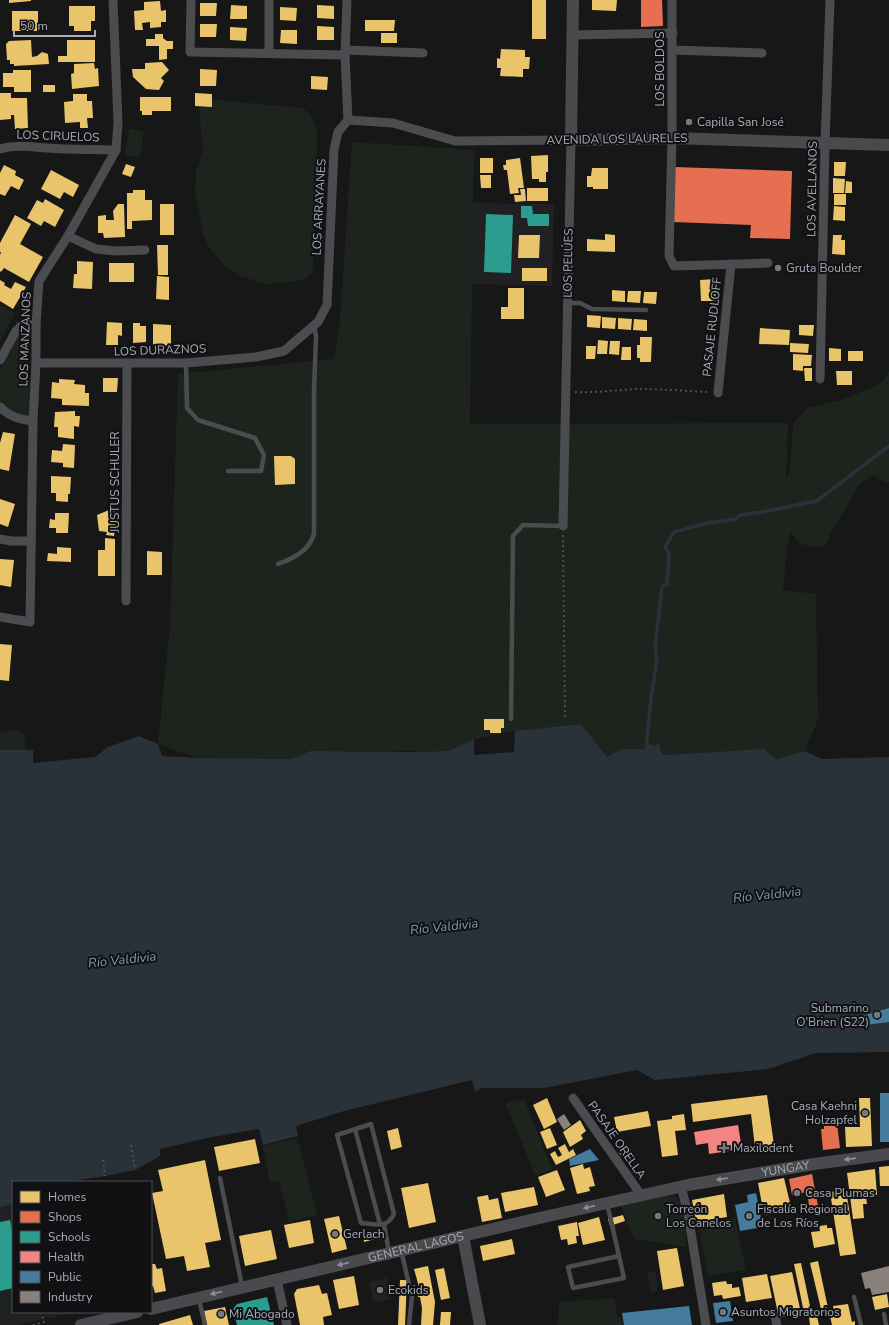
<svg xmlns="http://www.w3.org/2000/svg" width="889" height="1325" font-family="'Nunito Sans',sans-serif">
  <style>
    .built { fill: #212123 }
    .green { fill: #1d241e }
    .water { fill: #2a3239 }
    .homes { fill: #e9c46a }
    .shops { fill: #e76f51 }
    .schools { fill: #2a9d8f }
    .health { fill: #f28482 }
    .public { fill: #457b9d }
    .industry { fill: #8a817c }
    .lines { fill: none; stroke-linecap: round; stroke-linejoin: round }
    .stream { stroke: #2a3239; stroke-width: 3.5 }
    .path { stroke: #4d4e52; stroke-width: 2; stroke-dasharray: 2 3; stroke-linecap: butt }
    .lane { stroke: #4b4c50; stroke-width: 4.5 }
    .street { stroke: #4b4c50; stroke-width: 9 }
    .secondary { stroke: #4a4a4e; stroke-width: 12 }
    .oneway { fill: #8c8f98 }
    .poi-dot { fill: #757880; stroke: #111113; stroke-width: 1.5 }
    .labels { text-anchor: middle; stroke-width: 4; stroke-linejoin: round; paint-order: stroke }
    .street-label { font-size: 12px; fill: #a8adb8; stroke: #111113 }
    .poi-label { font-size: 12px; fill: #a8adb8; stroke: #111113; text-anchor: start }
    .water-label { font-size: 13px; font-style: italic; fill: #7f9bb3; stroke: #111113 }
  </style>
  <rect width="100%" height="100%" fill="#171717"/>
  <g class="built">
    <polygon points="473,203 554,204 552,286 472,284"/>
    <polygon points="13,1204 13,1312 73,1312 47,1319 46,1318 18,1325 0,1325 0,1207"/>
    <polygon points="387,1278 391,1299 373,1303 369,1282"/>
  </g>
  <g class="green">
    <path d="M 216,100 L 302,108 C 313,115 316,122 317,134 L 313,267 L 311,274 L 307,278 L 299,281 L 267,284 L 240,276 L 225,266 L 211,250 L 203,235 L 195,188 L 196,172 L 203,150 L 199,110 L 206,102 Z"/>
    <polygon points="129,129 144,131 140,157 125,155"/>
    <polygon points="352,142 474,150 470,424 788,423 786,479 790,470 793,424 807,408 841,400 874,387 883,381 889,371 889,482 884,482 872,475 859,485 832,531 824,548 800,544 791,532 787,546 783,590 816,594 818,719 805,751 776,759 744,750 663,755 660,750 621,749 607,757 595,742 565,726 515,731 474,739 449,751 310,751 292,759 197,758 158,744 170,627 178,374 334,359 340,321"/>
    <polygon points="0,305 15,313 0,342"/>
    <polygon points="22,329 30,330 29,415 26,417 7,410 0,402 0,370"/>
    <polygon points="16,729 24,735 26,753 0,758 0,732"/>
    <polygon points="524,1099 552,1169 536,1176 505,1103"/>
    <polygon points="297,1138 317,1215 289,1222 279,1181 270,1183 263,1146"/>
    <path d="M 670,1194 C 689,1201 685,1230 686,1247 L 634,1239 L 623,1212 L 621,1204 Z"/>
    <polygon points="735,1218 746,1270 708,1276 698,1225"/>
    <polygon points="655,1271 658,1287 657,1288 657,1291 650,1292 647,1272"/>
    <path d="M 13,1289 L 13,1296 L 8,1294 L 6,1295 L 13,1297 L 13,1312 L 17,1312 C 13,1318 8,1320 1,1318 L 0,1297 L 1,1296 L 0,1296 L 0,1292 Z"/>
    <polygon points="615,1298 617,1317 622,1318 623,1325 558,1325 559,1302"/>
  </g>
  <polygon class="water" points="581,724 607,757 621,749 646,749 649,743 652,746 660,744 660,750 663,755 764,749 776,759 805,751 822,759 889,757 889,1052 816,1053 768,1069 655,1080 637,1070 544,1088 482,1088 475,1092 472,1080 344,1111 296,1126 298,1136 263,1145 259,1129 207,1138 160,1149 160,1156 135,1170 105,1176 65,1182 13,1182 13,1204 0,1207 0,750 33,750 33,763 95,757 108,747 139,736 158,744 162,756 197,758 292,759 310,751 412,752 449,751 474,739 474,755 514,752 515,731"/>
  <g class="homes">
    <polygon points="9,0 31,0 31,1 9,3"/>
    <rect x="532" y="0" width="14" height="39"/>
    <polygon points="592,0 617,0 616,11 592,10"/>
    <polygon points="160,1 161,11 166,10 166,22 161,22 161,27 150,28 150,22 142,23 143,30 135,30 134,11 144,10 144,2"/>
    <polygon points="200,3 217,3 216,16 200,16"/>
    <polygon points="231,5 247,6 247,19 230,19"/>
    <polygon points="317,5 334,6 334,19 317,18"/>
    <polygon points="69,6 95,6 95,21 91,21 91,31 74,31 74,26 69,26"/>
    <polygon points="280,7 297,8 296,21 280,20"/>
    <rect x="12" y="11" width="26" height="20"/>
    <polygon points="365,20 395,20 394,31 365,31"/>
    <polygon points="200,24 217,24 216,37 200,37"/>
    <polygon points="317,26 334,27 334,40 317,40"/>
    <polygon points="230,27 247,28 246,41 230,40"/>
    <polygon points="281,30 297,30 297,44 280,43"/>
    <rect x="381" y="33" width="16" height="10"/>
    <polygon points="155,34 163,34 163,38 167,41 173,41 173,49 167,49 167,59 159,60 159,46 146,46 146,39 155,39"/>
    <polygon points="31,40 32,57 37,56 42,52 48,54 49,64 14,66 14,64 10,64 10,60 7,60 6,44 9,41"/>
    <polygon points="67,40 95,40 95,62 58,62 58,56 67,56"/>
    <polygon points="501,49 525,50 525,57 530,57 529,69 523,69 523,77 500,76 501,68 497,68 497,58 500,59"/>
    <polygon points="162,62 169,70 161,78 164,81 159,90 146,89 133,77 132,69 145,69 145,63"/>
    <polygon points="94,63 95,69 98,68 99,86 72,89 71,74 74,73 74,64"/>
    <polygon points="200,69 217,70 216,86 200,86"/>
    <polygon points="13,70 31,70 31,92 14,92 14,87 3,87 3,73 13,73"/>
    <polygon points="311,76 328,77 327,90 311,89"/>
    <rect x="43" y="85" width="12" height="7"/>
    <polygon points="0,93 11,93 11,98 27,98 28,128 15,129 14,115 11,115 11,119 0,120"/>
    <polygon points="195,93 212,94 212,107 195,106"/>
    <polygon points="73,94 87,94 87,101 92,101 93,118 87,118 88,128 80,128 80,122 65,123 64,102 73,101"/>
    <polygon points="140,97 171,97 171,111 152,111 152,115 142,115 142,111 140,111"/>
    <polygon points="548,155 548,172 546,172 546,182 539,182 539,179 532,179 531,156"/>
    <rect x="480" y="158" width="13" height="15"/>
    <polygon points="520,158 524,188 518,188 519,193 510,194 507,170 504,170 503,165 506,165 506,160"/>
    <polygon points="834,162 846,162 845,176 834,176"/>
    <polygon points="126,164 135,167 131,177 122,174"/>
    <polygon points="4,165 16,171 15,175 24,180 19,190 11,186 5,196 0,194 0,173"/>
    <polygon points="592,168 608,168 608,189 593,189 593,187 587,187 587,176 591,176"/>
    <polygon points="51,170 79,185 73,197 64,192 60,199 41,189"/>
    <polygon points="480,175 491,175 491,188 481,188"/>
    <polygon points="833,178 845,179 844,193 833,193"/>
    <polygon points="846,181 852,182 852,193 845,193"/>
    <rect x="527" y="188" width="21" height="13"/>
    <polygon points="520,189 525,189 526,201 515,202 514,195 521,195"/>
    <polygon points="133,190 145,190 145,200 152,200 152,220 132,221 132,229 127,229 127,193 133,193"/>
    <rect x="834" y="194" width="12" height="11"/>
    <polygon points="45,199 64,210 55,227 44,221 41,226 27,218 37,200 43,203"/>
    <polygon points="118,204 124,204 125,237 104,238 103,233 98,233 98,216 106,215 106,220 114,220 113,211"/>
    <rect x="160" y="204" width="14" height="31"/>
    <polygon points="834,206 845,207 845,221 833,220"/>
    <polygon points="15,215 31,224 20,244 43,257 29,282 4,268 1,272 0,271 0,255 1,252 0,252 0,243"/>
    <polygon points="605,234 615,235 615,252 587,251 587,239 605,240"/>
    <polygon points="519,235 540,235 539,258 518,258"/>
    <polygon points="833,235 842,235 841,240 845,240 845,255 832,254"/>
    <polygon points="157,245 168,245 168,275 158,275"/>
    <polygon points="77,261 93,262 92,289 73,288 74,274 77,274"/>
    <rect x="109" y="263" width="25" height="19"/>
    <rect x="522" y="268" width="25" height="13"/>
    <polygon points="157,276 169,277 169,300 156,299"/>
    <polygon points="715,279 716,301 701,301 700,280"/>
    <polygon points="0,280 5,283 4,285 11,289 15,282 26,287 13,309 0,301"/>
    <polygon points="508,288 524,288 524,319 501,319 501,307 508,307"/>
    <polygon points="612,290 625,291 625,302 612,301"/>
    <polygon points="628,291 641,291 640,303 627,302"/>
    <polygon points="644,292 657,292 656,304 643,303"/>
    <polygon points="587,315 601,316 600,328 587,327"/>
    <polygon points="602,317 616,318 615,329 602,328"/>
    <polygon points="618,318 632,319 631,330 618,329"/>
    <polygon points="634,319 647,320 647,331 633,330"/>
    <polygon points="107,322 122,323 122,336 118,335 118,345 106,345"/>
    <polygon points="133,323 140,323 140,326 146,326 146,342 133,343"/>
    <polygon points="153,324 171,325 171,346 153,345"/>
    <polygon points="799,325 814,325 813,336 799,335"/>
    <polygon points="760,328 790,330 789,345 759,344"/>
    <polygon points="640,337 652,337 651,362 640,362 640,358 637,358 637,345 640,345"/>
    <polygon points="598,340 608,341 607,354 597,354"/>
    <polygon points="610,341 620,341 619,355 609,354"/>
    <polygon points="790,343 809,344 808,353 790,352"/>
    <polygon points="586,346 596,346 595,359 586,359"/>
    <polygon points="622,347 631,347 631,360 621,360"/>
    <polygon points="829,348 841,349 841,361 829,361"/>
    <rect x="848" y="351" width="15" height="10"/>
    <polygon points="793,354 812,355 811,366 803,366 803,371 793,370"/>
    <polygon points="804,368 812,368 812,381 805,381"/>
    <polygon points="836,371 852,371 852,385 837,385"/>
    <polygon points="103,378 118,378 117,392 103,392"/>
    <polygon points="59,379 75,380 74,384 85,385 85,393 89,393 89,406 62,405 62,399 51,398 52,382 59,383"/>
    <polygon points="75,411 75,416 80,416 79,427 74,426 74,439 58,437 58,427 54,427 55,412"/>
    <polygon points="3,432 15,434 9,471 0,469 0,443"/>
    <polygon points="63,444 75,445 74,468 63,467 63,463 51,462 52,450 62,451"/>
    <polygon points="274,456 291,456 295,459 295,484 275,485"/>
    <polygon points="51,476 71,477 70,494 68,494 68,502 56,501 56,493 51,493"/>
    <polygon points="0,499 15,504 8,527 0,524"/>
    <polygon points="109,510 117,511 114,536 106,535 107,532 99,531 97,515"/>
    <polygon points="55,513 69,513 68,533 56,533 56,528 49,528 50,519 55,520"/>
    <polygon points="105,538 115,539 115,576 98,576 98,550 105,550"/>
    <polygon points="57,547 71,548 71,562 47,561 48,553 57,554"/>
    <polygon points="147,551 162,552 162,575 147,575"/>
    <polygon points="0,559 14,560 11,587 0,585"/>
    <polygon points="0,644 12,645 9,681 0,680"/>
    <polygon points="484,719 504,719 504,728 501,728 501,733 490,733 490,730 484,730"/>
    <polygon points="767,1095 774,1145 755,1147 751,1114 693,1122 691,1104"/>
    <polygon points="547,1098 557,1122 544,1129 533,1105"/>
    <polygon points="859,1098 870,1098 872,1146 846,1147 845,1127 860,1127"/>
    <polygon points="648,1111 651,1126 617,1132 614,1117"/>
    <polygon points="684,1114 686,1130 675,1131 678,1155 662,1157 657,1121 672,1119 672,1116"/>
    <polygon points="580,1120 586,1131 581,1135 583,1139 570,1147 563,1132"/>
    <polygon points="398,1128 402,1147 391,1150 387,1131"/>
    <polygon points="550,1128 557,1145 547,1149 540,1132"/>
    <polygon points="255,1139 260,1163 219,1171 214,1147"/>
    <polygon points="565,1144 569,1152 573,1149 576,1155 556,1165 550,1154 555,1151 558,1157 562,1155 558,1148"/>
    <polygon points="205,1160 221,1240 205,1243 210,1267 187,1271 184,1256 166,1259 152,1193 163,1191 158,1170"/>
    <polygon points="583,1164 584,1169 590,1167 595,1186 589,1187 590,1191 577,1194 570,1168"/>
    <polygon points="889,1166 889,1186 880,1186 879,1167"/>
    <polygon points="875,1169 877,1195 866,1196 867,1204 863,1204 864,1218 853,1219 847,1173"/>
    <polygon points="557,1170 565,1190 546,1197 538,1177"/>
    <polygon points="784,1178 792,1211 764,1215 758,1183"/>
    <polygon points="428,1183 436,1222 409,1228 401,1188"/>
    <polygon points="534,1187 538,1205 505,1212 501,1193"/>
    <polygon points="846,1190 856,1254 840,1256 830,1192"/>
    <polygon points="724,1194 727,1217 696,1222 692,1200"/>
    <polygon points="488,1195 489,1200 498,1198 502,1218 482,1222 477,1197"/>
    <polygon points="623,1215 625,1221 610,1226 608,1219"/>
    <polygon points="339,1216 347,1249 332,1253 324,1219"/>
    <polygon points="599,1217 605,1240 583,1245 578,1223"/>
    <polygon points="310,1220 314,1243 289,1248 284,1225"/>
    <polygon points="577,1222 579,1236 576,1236 577,1243 568,1245 567,1239 561,1240 558,1226"/>
    <polygon points="827,1225 827,1228 832,1228 835,1244 814,1248 811,1232 820,1231 819,1226"/>
    <polygon points="271,1230 277,1259 245,1266 239,1236"/>
    <polygon points="380,1230 382,1239 377,1240 374,1232"/>
    <polygon points="373,1233 375,1239 364,1242 363,1235"/>
    <polygon points="512,1239 515,1254 483,1261 480,1246"/>
    <polygon points="677,1248 684,1286 663,1290 657,1251"/>
    <polygon points="818,1261 828,1308 821,1309 810,1263"/>
    <polygon points="801,1263 811,1311 804,1313 794,1264"/>
    <polygon points="151,1264 155,1264 157,1269 162,1268 166,1291 155,1293 153,1286 151,1287"/>
    <polygon points="428,1266 435,1302 433,1325 421,1325 422,1308 420,1297 418,1297 416,1288 419,1287 414,1269"/>
    <polygon points="444,1268 450,1298 441,1300 435,1270"/>
    <polygon points="792,1272 801,1313 779,1318 770,1276"/>
    <polygon points="767,1274 772,1298 746,1302 742,1278"/>
    <polygon points="354,1276 359,1305 339,1309 333,1280"/>
    <polygon points="400,1280 407,1280 405,1325 398,1325"/>
    <polygon points="726,1281 727,1284 732,1284 732,1288 739,1287 741,1296 723,1299 722,1295 714,1296 712,1283"/>
    <polygon points="319,1285 322,1294 327,1293 332,1315 323,1317 324,1325 300,1325 294,1294 297,1289"/>
    <polygon points="887,1294 889,1307 875,1310 872,1297"/>
    <polygon points="848,1304 852,1322 855,1321 855,1325 832,1325 830,1316 835,1315 833,1306"/>
    <polygon points="225,1307 229,1325 207,1325 204,1311"/>
    <polygon points="441,1312 451,1312 450,1325 440,1325"/>
    <polygon points="190,1315 193,1325 159,1325 159,1324"/>
    <polygon points="817,1316 819,1325 810,1325 809,1317"/>
  </g>
  <g class="shops">
    <polygon points="641,0 662,0 663,26 641,27"/>
    <polygon points="674,167 792,171 790,239 750,238 751,225 673,222"/>
    <polygon points="837,1123 840,1148 823,1150 821,1129 824,1129 824,1125"/>
    <polygon points="812,1174 819,1211 810,1212 807,1192 792,1195 789,1179"/>
  </g>
  <g class="schools">
    <polygon points="521,206 532,206 533,214 549,214 549,226 528,226 527,218 521,218"/>
    <polygon points="486,214 513,215 511,273 484,272"/>
    <polygon points="10,1220 13,1235 13,1288 0,1291 0,1222"/>
    <polygon points="267,1297 274,1325 237,1325 233,1309 237,1304"/>
  </g>
  <polygon class="health" points="738,1125 742,1149 709,1154 708,1143 696,1145 694,1132"/>
  <g class="public">
    <polygon points="889,1008 889,1022 841,1028 840,1026 840,1023"/>
    <rect x="880" y="1093" width="9" height="49"/>
    <polygon points="590,1149 599,1160 570,1166 569,1159"/>
    <polygon points="756,1193 763,1227 740,1231 735,1205 748,1202 747,1195"/>
    <polygon points="730,1301 733,1321 716,1323 713,1303"/>
    <polygon points="689,1306 692,1325 624,1325 622,1313"/>
  </g>
  <g class="industry">
    <polygon points="564,1114 571,1125 564,1130 557,1119"/>
    <polygon points="626,1146 633,1155 626,1162 618,1152"/>
    <polygon points="889,1266 889,1292 872,1295 870,1288 865,1289 861,1273"/>
  </g>
  <g class="lines">
    <polyline class="stream" points="646,749 651,698 657,660 655,647 662,587 667,584 669,553 665,547 674,532 708,523 736,519 740,515 762,512 817,501 889,446"/>
    <g class="path">
      <path d="M 575,392 C 596,393 616,390 637,389 C 661,389 685,391 708,392"/>
      <polyline points="563,535 565,719"/>
      <polyline points="131,1145 135,1170"/>
      <polyline points="103,1160 105,1176"/>
      <polyline points="33,1325 44,1322 41,1312"/>
    </g>
    <g class="lane">
      <polyline points="567,303 580,303 592,309 646,310"/>
      <polyline points="186,363 187,408 198,420 255,438 264,455 261,471 228,471"/>
      <path d="M 278,564 C 294,558 309,551 314,534 L 314,391 L 316,336 L 314,326"/>
      <polyline points="511,719 513,536 523,525 563,526"/>
      <path d="M 371,1124 L 394,1214 C 387,1229 375,1224 361,1223 L 337,1135 Z"/>
      <polyline points="355,1129 380,1224"/>
      <polyline points="220,1178 242,1286"/>
      <polyline points="607,1205 610,1216 624,1278 573,1288 568,1267 619,1256"/>
      <polyline points="384,1225 389,1252"/>
      <polyline points="401,1250 412,1297 409,1325"/>
      <polyline points="854,1297 861,1325"/>
      <polyline points="199,1299 205,1325"/>
      <polyline points="884,1314 886,1325"/>
    </g>
    <g class="street">
      <polyline points="191,0 190,52 345,55"/>
      <polyline points="269,0 269,53"/>
      <polyline points="672,0 672,138 669,256 674,266 768,263"/>
      <polyline points="572,35 673,33"/>
      <polyline points="346,50 423,53"/>
      <polyline points="673,50 762,53"/>
      <polyline points="348,120 393,123 455,141 571,140 563,526"/>
      <path d="M 0,149 C 15,144 31,147 47,148 C 70,150 93,149 116,150"/>
      <polyline points="68,236 96,249 116,251 145,250"/>
      <polyline points="0,360 16,331 23,324 36,325"/>
      <polyline points="36,363 186,363 256,357 284,351 318,322 327,305 334,150 338,132 348,120 345,55 347,0"/>
      <polyline points="820,379 825,144 830,0"/>
      <polyline points="718,393 731,264"/>
      <path d="M 0,407 C 9,417 20,420 33,421"/>
      <polyline points="0,539 11,541 31,541"/>
      <polyline points="126,601 127,364"/>
      <polyline points="0,617 30,622 33,421 36,363 36,325 39,281 68,236 116,150 118,122 113,0"/>
      <polyline points="573,1098 641,1195"/>
      <polyline points="681,1186 688,1214 706,1325"/>
      <polyline points="277,1280 287,1325"/>
      <polyline points="775,1316 777,1325"/>
    </g>
    <g class="secondary">
      <polyline points="573,0 571,140 672,138 889,145"/>
      <polyline points="463,1236 480,1325"/>
      <path id="s1" d="M 151,1309 L 535,1219 L 688,1185 L 814,1164 L 889,1154"/>
      <polyline points="81,1325 137,1312"/>
    </g>
  </g>
  <defs><path id="oneway-solid" d="M-6-.8H1V-3.2L6.5 0L1 3.2V.8H-6Z"/></defs>
  <g class="oneway">
    <use href="#oneway-solid" transform="translate(850 1159) rotate(172)"/>
    <use href="#oneway-solid" transform="translate(722 1179) rotate(171)"/>
    <use href="#oneway-solid" transform="translate(589 1207) rotate(167)"/>
    <use href="#oneway-solid" transform="translate(343 1264) rotate(167)"/>
    <use href="#oneway-solid" transform="translate(216 1293) rotate(167)"/>
  </g>
  <g class="poi-dot">
    <circle cx="689" cy="122" r="4"/>
    <circle cx="778" cy="268" r="4"/>
    <circle cx="877" cy="1015" r="4"/>
    <circle cx="865" cy="1113" r="4"/>
    <path d="M722 1142h4v4h4v4h-4v4h-4v-4h-4v-4h4z"/>
    <circle cx="797" cy="1193" r="4"/>
    <circle cx="658" cy="1216" r="4"/>
    <circle cx="749" cy="1216" r="4"/>
    <circle cx="335" cy="1234" r="4"/>
    <circle cx="380" cy="1290" r="4"/>
    <circle cx="723" cy="1312" r="4"/>
    <circle cx="221" cy="1314" r="4"/>
  </g>
  <g class="labels">
    <g class="street-label">
      <text transform="translate(660 69) rotate(-90)" y="4">LOS BOLDOS</text>
      <text transform="translate(58 136) rotate(2)" y="4">LOS CIRUELOS</text>
      <text transform="translate(617 139) rotate(-1)" y="4">AVENIDA LOS LAURELES</text>
      <text transform="translate(812 189) rotate(-89)" y="4">LOS AVELLANOS</text>
      <text transform="translate(319 207) rotate(-87)" y="4">LOS ARRAYANES</text>
      <text transform="translate(568 263) rotate(-89)" y="4">LOS PELÚES</text>
      <text transform="translate(712 327) rotate(-84)" y="4">PASAJE RUDLOFF</text>
      <text transform="translate(25 339) rotate(-88)" y="4">LOS MANZANOS</text>
      <text transform="translate(160 350) rotate(-2)" y="4">LOS DURAZNOS</text>
      <text transform="translate(115 482) rotate(-90)" y="4">JUSTUS SCHULER</text>
      <text transform="translate(617 1140) rotate(55)" y="4">PASAJE ORELLA</text>
      <text dy="4" stroke="none"><textPath href="#s1" startOffset="650">YUNGAY</textPath></text>
      <text dy="4" stroke="none"><textPath href="#s1" startOffset="272">GENERAL LAGOS</textPath></text>
    </g>
    <g class="poi-label">
      <text x="697" y="126">Capilla San José</text>
      <text x="786" y="272">Gruta Boulder</text>
      <text x="869" y="1012" text-anchor="end">Submarino<tspan x="869" dy="14">O'Brien (S22)</tspan></text>
      <text x="857" y="1110" text-anchor="end">Casa Kaehni<tspan x="857" dy="14">Holzapfel</tspan></text>
      <text x="733" y="1152">Maxilodent</text>
      <text x="805" y="1197">Casa Plumas</text>
      <text x="666" y="1213">Torreón<tspan x="666" dy="14">Los Canelos</tspan></text>
      <text x="757" y="1213">Fiscalía Regional<tspan x="757" dy="14">de Los Ríos</tspan></text>
      <text x="343" y="1238">Gerlach</text>
      <text x="388" y="1294">Ecokids</text>
      <text x="731" y="1316">Asuntos Migratorios</text>
      <text x="229" y="1318">Mi Abogado</text>
    </g>
    <g class="water-label">
      <text transform="translate(767 894) rotate(-6)" y="5">Río Valdivia</text>
      <text transform="translate(444 926) rotate(-6)" y="5">Río Valdivia</text>
      <text transform="translate(122 959) rotate(-6)" y="5">Río Valdivia</text>
    </g>
  </g>
  <rect x="12" y="1181" width="140" height="132" fill="#111113" stroke="#4d4f55"/>
  <rect x="20" y="1191" width="20" height="12" fill="#e9c46a" stroke="#4d4f55"/>
  <text x="48" y="1201" font-size="12" fill="#a8adb8">Homes</text>
  <rect x="20" y="1211" width="20" height="12" fill="#e76f51" stroke="#4d4f55"/>
  <text x="48" y="1221" font-size="12" fill="#a8adb8">Shops</text>
  <rect x="20" y="1231" width="20" height="12" fill="#2a9d8f" stroke="#4d4f55"/>
  <text x="48" y="1241" font-size="12" fill="#a8adb8">Schools</text>
  <rect x="20" y="1251" width="20" height="12" fill="#f28482" stroke="#4d4f55"/>
  <text x="48" y="1261" font-size="12" fill="#a8adb8">Health</text>
  <rect x="20" y="1271" width="20" height="12" fill="#457b9d" stroke="#4d4f55"/>
  <text x="48" y="1281" font-size="12" fill="#a8adb8">Public</text>
  <rect x="20" y="1291" width="20" height="12" fill="#8a817c" stroke="#4d4f55"/>
  <text x="48" y="1301" font-size="12" fill="#a8adb8">Industry</text>
  <path d="M14 30v6h81v-6" fill="none" stroke="#a8adb8" stroke-width="2"/>
  <text x="20" y="30" font-size="12" fill="#a8adb8" stroke="#111113" stroke-width="3" paint-order="stroke">50 m</text>
</svg>
